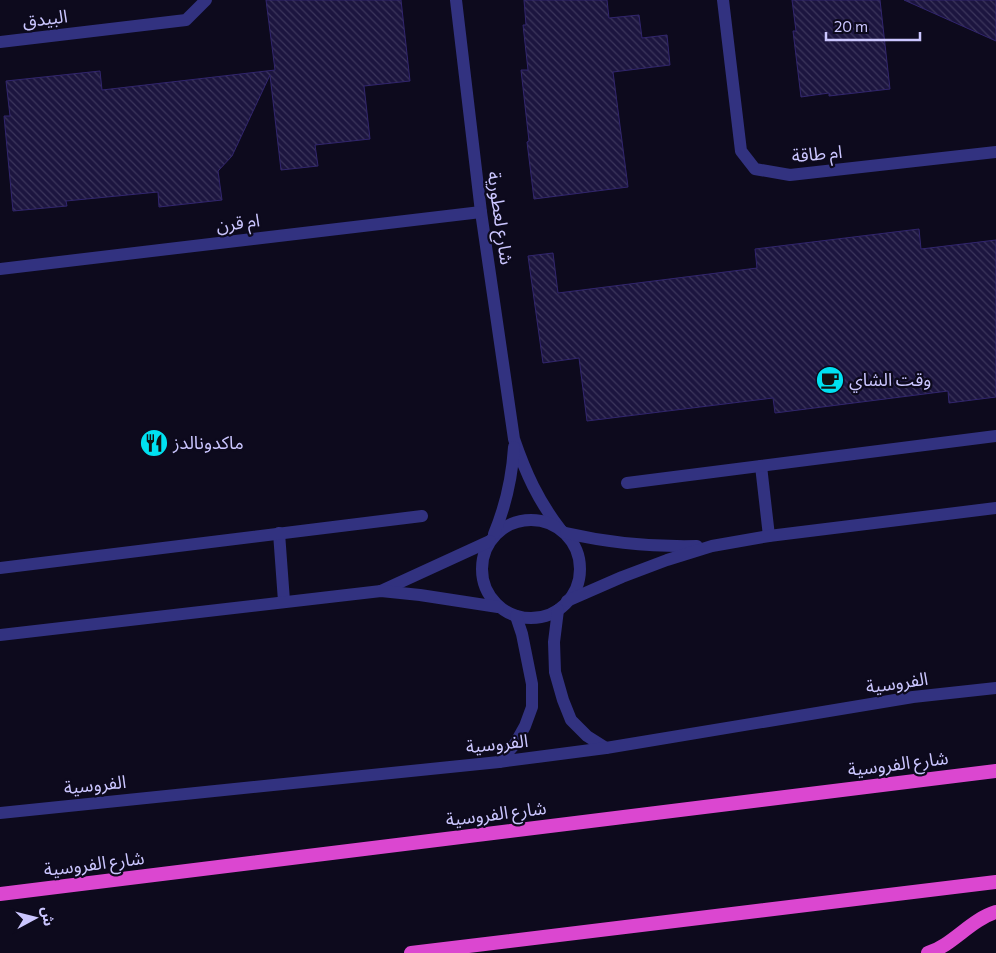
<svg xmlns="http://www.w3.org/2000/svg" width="996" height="953" font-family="Commissioner,'Noto Sans Arabic',sans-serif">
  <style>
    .building { fill: url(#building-back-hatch); stroke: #31256d }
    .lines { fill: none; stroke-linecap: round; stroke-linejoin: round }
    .service { stroke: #323280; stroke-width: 12 }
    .minor { stroke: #323280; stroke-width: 12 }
    .trunk { stroke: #db47d0; stroke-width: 14 }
    .labels { text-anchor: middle; stroke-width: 4.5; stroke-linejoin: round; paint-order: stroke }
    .street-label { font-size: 18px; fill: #cbc6ff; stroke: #0d0a1d }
    .poi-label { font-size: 18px; fill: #cbc6ff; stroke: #0d0a1d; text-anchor: start }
  </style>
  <defs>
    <pattern id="building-back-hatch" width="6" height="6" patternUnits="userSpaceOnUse" patternTransform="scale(1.25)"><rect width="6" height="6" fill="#1c153f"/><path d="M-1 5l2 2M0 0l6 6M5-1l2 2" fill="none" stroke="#3c365c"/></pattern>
  </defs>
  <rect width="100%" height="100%" fill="#0d0a1d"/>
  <g class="building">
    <polygon points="266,0 401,0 410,81 364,86 370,139 315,145 318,166 281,170 270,75 232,156 218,171 222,200 159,207 158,192 66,201 67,206 13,211 4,116 10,116 6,81 100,71 102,90 275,70"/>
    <polygon points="524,0 607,0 609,18 639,15 642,38 667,35 670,65 613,72 628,187 534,199 527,142 529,141 521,70 528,70 523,25 526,25"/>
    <polygon points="792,0 880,0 890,89 829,96 829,93 801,97 793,31 796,31"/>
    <polygon points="904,0 996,0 996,41"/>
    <polygon points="919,229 921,249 996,240 996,397 949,403 948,391 775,413 773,398 587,421 579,358 543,363 528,256 553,253 558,293 757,268 755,249"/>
  </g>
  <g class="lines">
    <g class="service">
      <polyline points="761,466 769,536"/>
      <polyline points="627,483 996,436"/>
      <polyline points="279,533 284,601"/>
      <polyline points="0,568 422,516"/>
    </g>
    <g class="minor">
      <path d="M 456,0 L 481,212 L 514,439 C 526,474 538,500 560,529"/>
      <polyline points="723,0 741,151 755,169 790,175 996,152"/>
      <polyline points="0,42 186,20 206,0"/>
      <polyline points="0,269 481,212"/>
      <circle cx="531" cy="569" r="49"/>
      <path d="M 566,533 C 609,543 652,547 697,546"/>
      <path d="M 494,534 C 506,505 512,479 514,447"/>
      <polyline points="381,591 490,541"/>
      <polyline points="567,601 622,577 667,560 712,546 769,536 996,508"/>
      <polyline points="558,610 554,642 555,672 563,700 571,720 587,736 606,748"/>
      <polyline points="0,635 381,591 420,595 498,607"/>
      <polyline points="499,762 515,744 525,726 532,707 532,684 522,634 516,616"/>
      <polyline points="0,813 499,762 606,748 913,697 996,688"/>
    </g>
    <g class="trunk">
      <polyline points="0,894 996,771"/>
      <polyline points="411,953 996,882"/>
      <path d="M 928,953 C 953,945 970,920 996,912"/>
    </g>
  </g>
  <defs>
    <symbol id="cafe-disc" viewBox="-11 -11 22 22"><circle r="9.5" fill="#00e1f1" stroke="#0d0a1d"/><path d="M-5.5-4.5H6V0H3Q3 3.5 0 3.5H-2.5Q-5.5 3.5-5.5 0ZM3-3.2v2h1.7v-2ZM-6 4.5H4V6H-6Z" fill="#111"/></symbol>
    <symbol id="restaurant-disc" viewBox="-11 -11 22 22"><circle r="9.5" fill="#00e1f1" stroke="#0d0a1d"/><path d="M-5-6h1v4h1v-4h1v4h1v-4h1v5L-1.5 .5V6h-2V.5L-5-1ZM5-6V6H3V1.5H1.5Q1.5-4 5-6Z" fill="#111"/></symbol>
  </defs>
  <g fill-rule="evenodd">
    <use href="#cafe-disc" x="814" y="364" width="32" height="32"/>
    <use href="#restaurant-disc" x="138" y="427" width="32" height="32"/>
  </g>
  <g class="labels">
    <g class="street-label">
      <text transform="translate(45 19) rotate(-7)" y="6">البيدق</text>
      <text transform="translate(817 154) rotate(-5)" y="6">ام طاقة</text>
      <text transform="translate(500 218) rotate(82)" y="6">شارع لعطورية</text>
      <text transform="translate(238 223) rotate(-7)" y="6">ام قرن</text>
      <text transform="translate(897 683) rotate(-8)" y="6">الفروسية</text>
      <text transform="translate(497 744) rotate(-6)" y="6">الفروسية</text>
      <text transform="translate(898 764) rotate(-7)" y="6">شارع الفروسية</text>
      <text transform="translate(95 785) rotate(-6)" y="6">الفروسية</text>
      <text transform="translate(496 814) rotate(-7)" y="6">شارع الفروسية</text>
      <text transform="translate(94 864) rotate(-7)" y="6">شارع الفروسية</text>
    </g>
    <g class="poi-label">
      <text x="849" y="386">وقت الشاي</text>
      <text x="173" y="449">ماكدونالدز</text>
    </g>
  </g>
  <g transform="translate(35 918) rotate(83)" stroke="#0d0a1d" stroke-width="4" paint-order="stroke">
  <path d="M0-4L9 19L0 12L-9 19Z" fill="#cbc6ff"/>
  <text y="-8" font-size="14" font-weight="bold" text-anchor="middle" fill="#cbc6ff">ش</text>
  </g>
  <path d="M826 32v8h94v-8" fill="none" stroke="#cbc6ff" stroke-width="2.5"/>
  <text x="834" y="32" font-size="15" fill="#cbc6ff" stroke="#0d0a1d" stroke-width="4" paint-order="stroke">20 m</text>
</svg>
